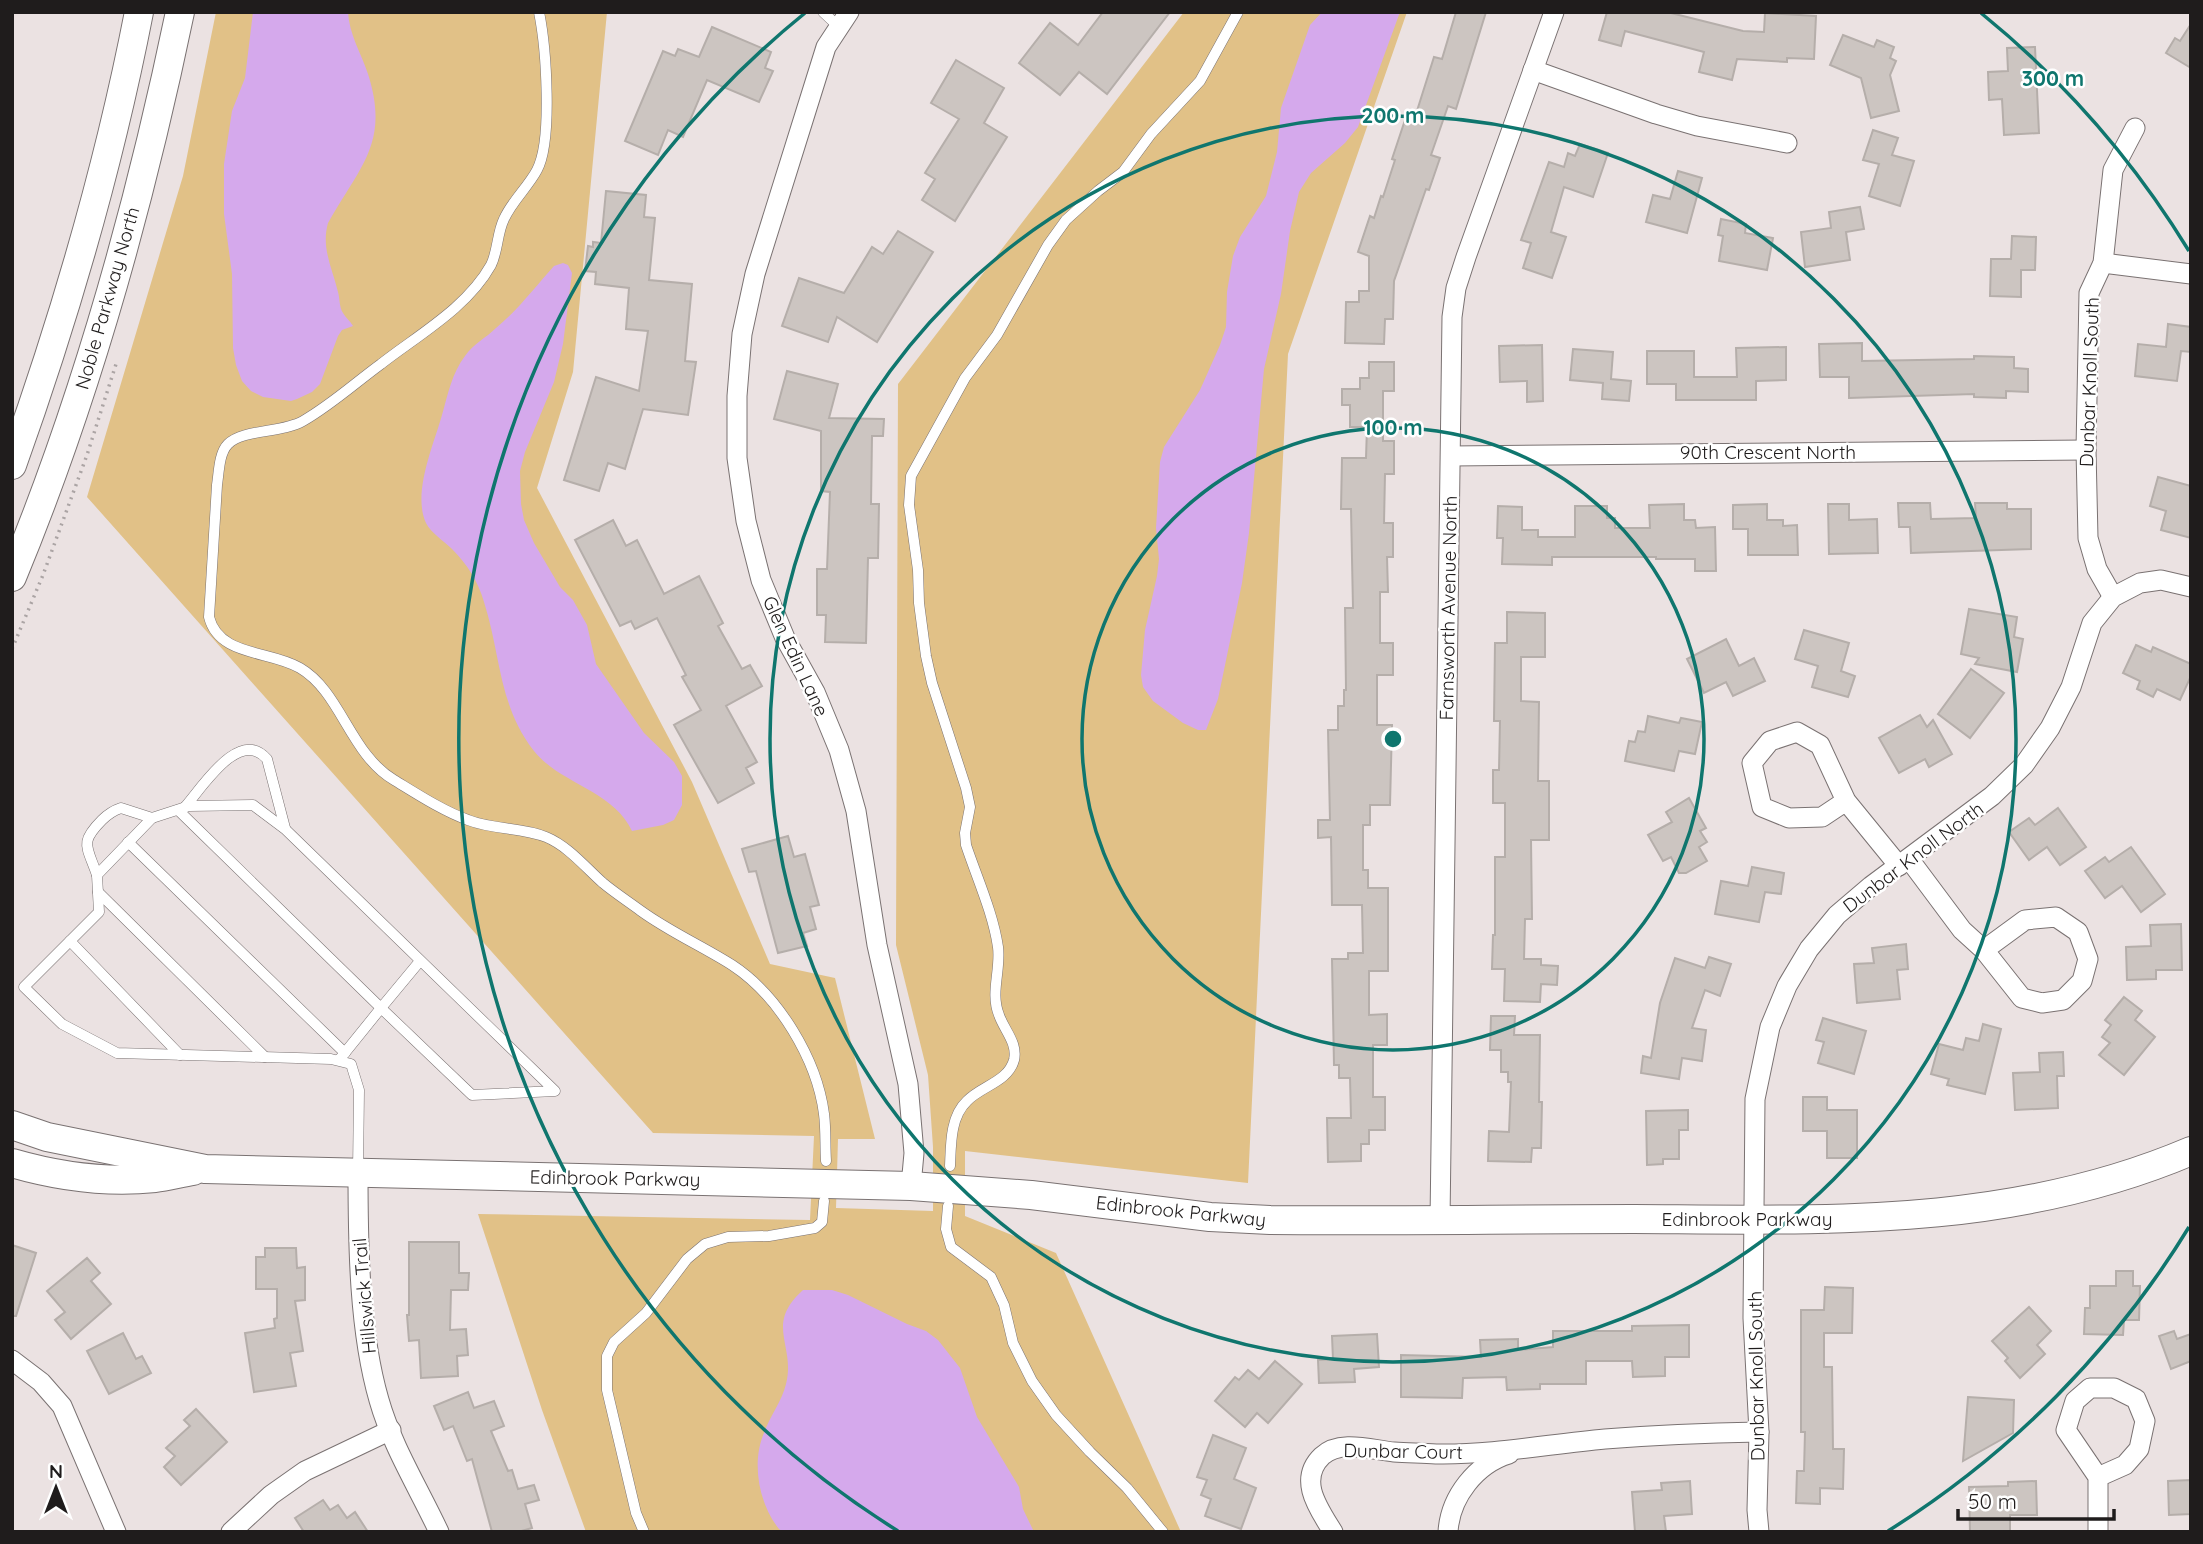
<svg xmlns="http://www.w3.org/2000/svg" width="2203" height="1544" font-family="Quicksand,sans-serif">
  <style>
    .green { fill: #e1c187 }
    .water { fill: #d5a9ec }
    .building { fill: #ccc5c1; stroke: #b5aeaa; stroke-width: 2 }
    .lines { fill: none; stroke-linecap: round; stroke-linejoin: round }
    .lane-casing { stroke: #7a7272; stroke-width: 11 }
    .street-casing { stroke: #7a7272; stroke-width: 21 }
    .secondary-casing { stroke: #7a7272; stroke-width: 30 }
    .path { stroke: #aba4a4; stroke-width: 3.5; stroke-dasharray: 2 5; stroke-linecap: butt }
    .lane { stroke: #fff; stroke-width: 10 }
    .street { stroke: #fff; stroke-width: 19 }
    .secondary { stroke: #fff; stroke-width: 28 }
    .ring { fill: none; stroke: #0f766e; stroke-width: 3.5 }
    .labels { text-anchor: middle; stroke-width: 5; stroke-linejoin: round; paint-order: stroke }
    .street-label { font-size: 19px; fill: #1f1c1c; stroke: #fff }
    .centre { fill: #0f766e; stroke: #fff; stroke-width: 3.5 }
    .ring-label { font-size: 21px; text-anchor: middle; font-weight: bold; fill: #0f766e; stroke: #fff; stroke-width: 5; stroke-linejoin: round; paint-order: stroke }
  </style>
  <rect width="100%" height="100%" fill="#ebe2e2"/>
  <polygon class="green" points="216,12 607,12 573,372 537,488 692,782 770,964 835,978 875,1139 838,1139 836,1208 933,1211 933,1147 928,1075 896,945 898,384 1184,12 1407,12 1288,354 1248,1183 965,1151 965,1216 1056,1253 1181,1532 586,1532 542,1410 478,1214 810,1220 814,1136 653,1133 87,497 183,176"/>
  <g class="water">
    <path d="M 253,12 L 348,12 C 349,34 361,53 368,74 C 390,143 360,166 328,223 C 321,248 332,267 338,292 C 340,299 339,307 343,313 C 346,318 350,321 353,326 L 342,330 L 338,336 L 320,384 L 312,392 L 297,399 L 291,401 L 263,397 L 251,391 L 242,381 L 236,365 L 233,348 L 232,274 L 224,214 L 224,164 L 232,111 L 245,78 Z"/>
    <polygon points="1322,12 1400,12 1358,127 1345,143 1311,173 1299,192 1290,231 1281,294 1264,369 1249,533 1242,583 1218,699 1206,730 1198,730 1183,723 1153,701 1143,687 1141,675 1145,630 1157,576 1159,559 1156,528 1160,462 1164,447 1200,390 1220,345 1226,327 1227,292 1233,256 1240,237 1266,196 1277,152 1281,108 1310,25"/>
    <path d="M 563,263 L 568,265 L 572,273 L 563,344 L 554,382 L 525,452 L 520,471 L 521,504 L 524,520 L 534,543 L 560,587 L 573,600 L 587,625 L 596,664 L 644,733 L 674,762 L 682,776 L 682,805 L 674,820 L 663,825 L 632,831 C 613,790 560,784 534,751 C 498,705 501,655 484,602 C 478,581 467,564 452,549 C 444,541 431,533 426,523 C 412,493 434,444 442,415 C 448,394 452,373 465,356 C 473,344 486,338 496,328 C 517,311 536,286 554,266 Z"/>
    <path d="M 803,1290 L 832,1290 L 848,1295 L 907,1324 L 926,1331 L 938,1340 L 960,1368 L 977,1417 L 1019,1487 L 1023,1509 L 1034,1532 L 783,1532 L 779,1529 C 759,1504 751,1463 764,1433 C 770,1416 782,1401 786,1384 C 796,1345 764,1325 803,1290 Z"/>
  </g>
  <g class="building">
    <polygon points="1103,12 1170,12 1107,94 1079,72 1060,95 1019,63 1050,23 1078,45"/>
    <polygon points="1456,12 1486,12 1456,109 1448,106 1431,155 1440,158 1429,190 1426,189 1394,281 1393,319 1385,319 1384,344 1345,343 1346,302 1359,302 1359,291 1369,291 1369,256 1358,252 1370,216 1374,218 1381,196 1383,197 1395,160 1392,159 1408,111 1416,114 1434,57 1442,59"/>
    <polygon points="1607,12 1667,12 1743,31 1764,32 1765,13 1816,16 1814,59 1787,58 1787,62 1737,59 1732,80 1699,72 1704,52 1625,31 1621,46 1599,40"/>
    <polygon points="2191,24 2191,68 2166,53 2175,38 2180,41"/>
    <polygon points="712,27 771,52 765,68 773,71 759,102 707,80 683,137 668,130 658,155 625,141 663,51 675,56 678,49 699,57"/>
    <polygon points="1843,35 1874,47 1877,40 1894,47 1890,58 1896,61 1890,75 1899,111 1871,118 1861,78 1830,65"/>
    <polygon points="2035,47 2039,133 2004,135 2002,99 1989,100 1988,72 2008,71 2007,48"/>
    <polygon points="956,60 1004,88 984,123 1007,137 955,221 922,200 935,179 925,173 959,119 931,103"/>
    <polygon points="1873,130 1898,138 1892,155 1914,161 1900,206 1869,196 1879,164 1863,160"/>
    <polygon points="1580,144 1608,153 1593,197 1564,187 1551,232 1566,237 1552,278 1523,268 1531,243 1521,240 1549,162 1564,167 1568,153 1575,156"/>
    <polygon points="1678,171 1702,178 1687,233 1646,222 1653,195 1670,199"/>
    <polygon points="606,191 646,195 644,217 655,218 649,280 692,284 685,361 696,362 688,415 643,409 625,469 608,463 599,491 564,480 596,377 639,391 648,331 626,329 629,288 595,284 596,272 585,271 588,246 593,247 593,242 601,243"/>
    <polygon points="1860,207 1864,229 1846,232 1850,260 1805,267 1801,232 1831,228 1829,212"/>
    <polygon points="1721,219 1746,224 1745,233 1773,238 1767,270 1719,261 1723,236 1718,235"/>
    <polygon points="898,231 933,252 877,342 837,317 828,342 782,326 799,278 844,293 872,247 883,254"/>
    <polygon points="2012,236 2036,237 2035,270 2021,270 2021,297 1990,296 1991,259 2011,259"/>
    <polygon points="2168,324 2191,327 2191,352 2181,351 2177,381 2135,376 2138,344 2166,347"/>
    <polygon points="1862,343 1862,361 1974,359 1974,356 2014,357 2014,368 2028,369 2028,392 2006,391 2006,398 1974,397 1974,394 1849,398 1849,377 1820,377 1819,344"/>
    <polygon points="1542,345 1543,401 1527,402 1527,381 1500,382 1499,346"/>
    <polygon points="1786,347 1786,380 1756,381 1756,400 1676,400 1676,384 1647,384 1647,351 1694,351 1694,377 1737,377 1736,348"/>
    <polygon points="1573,349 1613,352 1611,379 1631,381 1629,401 1602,399 1603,383 1570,380"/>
    <polygon points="1369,362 1394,362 1394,391 1383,391 1383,441 1394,441 1394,474 1385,474 1384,523 1393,523 1393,557 1387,557 1388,592 1380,592 1380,643 1393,643 1393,675 1377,675 1377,725 1392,725 1390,805 1370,805 1370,825 1363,825 1363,870 1368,870 1368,888 1388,888 1388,971 1369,971 1369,1015 1387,1014 1387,1045 1373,1045 1373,1097 1385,1097 1385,1130 1369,1130 1369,1144 1361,1144 1361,1161 1328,1162 1327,1118 1351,1118 1350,1078 1339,1078 1339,1065 1334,1065 1332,959 1348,959 1348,953 1363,953 1362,905 1332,905 1331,837 1318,838 1318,820 1330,820 1328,730 1338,730 1338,706 1344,706 1344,690 1346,690 1345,608 1353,608 1351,509 1341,509 1342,458 1366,458 1367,427 1350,427 1350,405 1342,405 1342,389 1360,389 1360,378 1369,378"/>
    <polygon points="787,371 838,384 829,418 884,419 883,436 872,436 871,504 879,504 878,558 868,558 866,643 825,642 826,615 817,615 817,569 827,569 830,492 821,491 821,431 774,419"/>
    <polygon points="2158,477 2191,486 2191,538 2161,530 2166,511 2150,506"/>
    <polygon points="1898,503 1930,503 1931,519 1976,518 1975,503 2007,503 2007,509 2031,509 2031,549 1911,553 1910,527 1899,527"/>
    <polygon points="1684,504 1684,520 1695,520 1696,528 1715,527 1716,571 1695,571 1695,559 1656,559 1656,557 1552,557 1552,565 1502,564 1503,538 1497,538 1498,506 1522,507 1522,530 1538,530 1538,537 1575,537 1575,506 1607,506 1607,518 1615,518 1615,528 1650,528 1649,505"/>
    <polygon points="1767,504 1767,520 1783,520 1783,526 1797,525 1798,555 1748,555 1748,529 1733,529 1733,505"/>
    <polygon points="1828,504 1849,504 1849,520 1877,519 1878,553 1829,554"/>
    <polygon points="613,520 626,546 637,540 664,594 699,576 723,623 718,626 742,669 750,665 762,686 726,706 757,762 746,768 754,783 718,803 674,725 701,710 682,677 686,675 657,618 635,629 631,621 620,626 575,540"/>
    <polygon points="1969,609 2017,617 2014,637 2023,639 2017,672 1975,664 1979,658 1961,654"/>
    <polygon points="1507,612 1545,613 1545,657 1521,657 1521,701 1539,702 1538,781 1549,781 1549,840 1531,840 1532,919 1525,919 1524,959 1541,959 1541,965 1558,966 1557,985 1541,984 1540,1002 1504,1001 1505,969 1492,969 1493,935 1495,935 1495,857 1505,857 1505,803 1493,803 1493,770 1499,770 1500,721 1494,721 1495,643 1507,643"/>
    <polygon points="1804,630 1849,643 1841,671 1855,676 1848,697 1812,687 1818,666 1795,659"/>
    <polygon points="1726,639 1739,666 1754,658 1765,681 1733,696 1726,682 1704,693 1687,659"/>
    <polygon points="2136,645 2151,652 2153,647 2191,664 2191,676 2180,700 2157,689 2153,697 2137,689 2140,681 2123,673"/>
    <polygon points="1971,669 2004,693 1970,738 1938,714"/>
    <polygon points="1920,715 1927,727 1933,720 1952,754 1929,767 1925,759 1899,773 1879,738"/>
    <polygon points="1648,716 1679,723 1681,718 1702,722 1695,754 1679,751 1674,771 1625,761 1629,741 1635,742 1638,731 1645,732"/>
    <polygon points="1689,798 1706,828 1700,831 1707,842 1699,847 1707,861 1686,873 1679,873 1671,857 1663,861 1648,835 1672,822 1666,812"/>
    <polygon points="2058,808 2086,847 2060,865 2047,847 2029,860 2009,832 2029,818 2035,825"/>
    <polygon points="788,836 794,857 805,854 819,905 810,907 816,929 803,933 807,946 778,953 756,871 749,872 742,849"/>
    <polygon points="2131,847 2165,894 2141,912 2122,886 2105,898 2085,871 2105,857 2109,862"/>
    <polygon points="1752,867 1784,873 1781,894 1765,892 1759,922 1715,914 1721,881 1748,886"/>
    <polygon points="2181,924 2182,970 2156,970 2156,979 2127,980 2126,947 2151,946 2150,925"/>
    <polygon points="1906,944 1908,969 1897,970 1900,999 1857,1003 1854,964 1874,963 1872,948"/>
    <polygon points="1709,957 1731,964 1720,996 1705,990 1692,1028 1706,1030 1702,1061 1682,1058 1679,1079 1641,1073 1643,1056 1651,1058 1660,1003 1675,958 1705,968"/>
    <polygon points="2124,997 2142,1011 2135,1020 2155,1037 2124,1075 2099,1055 2110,1043 2102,1037 2111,1025 2105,1020"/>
    <polygon points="1491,1016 1515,1016 1514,1035 1540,1035 1539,1102 1542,1102 1541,1148 1532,1148 1531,1162 1488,1161 1489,1131 1509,1132 1511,1082 1508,1082 1508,1072 1501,1072 1501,1050 1490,1050"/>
    <polygon points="1823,1018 1866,1031 1854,1074 1818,1063 1824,1042 1816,1040"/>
    <polygon points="1983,1024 2001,1029 1985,1094 1947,1085 1949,1079 1931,1074 1939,1044 1963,1050 1966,1038 1979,1041"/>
    <polygon points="2063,1052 2064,1076 2057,1076 2058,1108 2015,1110 2013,1073 2040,1072 2039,1053"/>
    <polygon points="1803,1097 1827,1097 1827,1110 1857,1110 1857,1158 1827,1158 1827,1131 1803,1131"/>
    <polygon points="1688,1110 1688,1130 1679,1130 1679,1159 1663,1159 1663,1164 1647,1165 1646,1111"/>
    <polygon points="409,1242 459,1242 459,1273 469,1273 468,1290 451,1290 450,1330 466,1329 468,1355 457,1356 458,1376 421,1378 419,1340 409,1341 407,1315 409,1315"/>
    <polygon points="12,1245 36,1253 16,1316 12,1316"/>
    <polygon points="265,1248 296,1248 297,1268 305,1267 305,1300 295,1301 303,1351 290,1353 296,1386 254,1392 245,1333 275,1328 274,1319 277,1318 277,1289 256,1289 256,1257 265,1257"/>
    <polygon points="87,1258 100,1273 91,1281 111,1304 71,1339 55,1320 65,1312 47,1291"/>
    <polygon points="2116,1271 2133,1271 2133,1286 2140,1286 2139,1320 2124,1320 2123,1335 2084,1334 2085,1308 2090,1308 2090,1286 2116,1286"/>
    <polygon points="1825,1287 1853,1288 1852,1333 1824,1333 1824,1367 1832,1367 1833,1449 1844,1449 1843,1489 1820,1488 1820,1504 1796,1503 1797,1471 1804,1471 1805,1432 1801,1432 1801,1310 1824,1310"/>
    <polygon points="2029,1307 2051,1331 2037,1345 2045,1354 2020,1378 2005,1361 2008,1358 1992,1341"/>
    <polygon points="1689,1325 1689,1357 1665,1357 1665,1376 1633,1377 1632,1361 1586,1361 1586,1384 1540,1384 1540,1389 1507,1390 1506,1377 1463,1378 1462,1398 1401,1397 1401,1355 1481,1357 1480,1340 1518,1339 1518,1350 1553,1347 1553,1331 1632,1331 1632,1326"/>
    <polygon points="2174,1331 2177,1339 2191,1334 2191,1361 2171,1369 2159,1336"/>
    <polygon points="123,1333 136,1359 142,1356 151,1373 109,1394 87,1351"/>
    <polygon points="1377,1334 1379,1367 1354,1369 1355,1382 1319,1383 1318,1360 1333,1359 1332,1336"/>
    <polygon points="1275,1361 1302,1384 1268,1423 1257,1413 1245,1427 1215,1401 1235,1377 1239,1380 1248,1370 1259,1379"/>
    <polygon points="468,1392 474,1408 494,1401 504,1426 491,1431 508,1471 512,1470 518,1489 534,1485 539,1500 525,1504 532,1528 518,1532 492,1532 472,1459 467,1461 453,1426 444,1430 434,1406"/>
    <polygon points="1968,1397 2014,1400 2013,1433 1963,1461"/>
    <polygon points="196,1409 227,1442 181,1485 164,1467 175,1456 166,1448 190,1426 184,1420"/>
    <polygon points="1213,1435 1246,1448 1234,1479 1256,1488 1241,1529 1205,1516 1211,1499 1201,1495 1207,1480 1197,1477"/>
    <polygon points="2191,1480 2191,1514 2169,1515 2168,1481"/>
    <polygon points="1690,1481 1692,1514 1664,1516 1666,1532 1635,1532 1632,1492 1662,1490 1661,1483"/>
    <polygon points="2036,1481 2037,1515 2010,1515 2010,1532 1970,1532 1969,1487 2008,1486 2008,1482"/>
    <polygon points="323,1500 330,1510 338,1505 347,1518 355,1512 368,1532 304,1532 295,1518"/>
  </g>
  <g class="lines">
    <defs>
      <g id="lane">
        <path d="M 539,12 C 546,47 553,140 537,170 C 528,187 512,201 504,219 C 497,233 498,251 491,265 C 467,308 418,335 381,364 C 355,383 331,405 303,421 C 282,433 243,429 228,444 C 219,453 219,472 217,485 L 209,617 C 219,657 270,650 300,668 C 341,692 350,754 394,780 C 417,794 443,811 468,820 C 493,830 522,827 546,837 C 568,846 585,867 603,883 C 615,893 629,902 641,911 C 670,932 702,946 732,965 C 778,995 817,1059 824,1114 C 826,1129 825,1146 826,1161"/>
        <polyline points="823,12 839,27"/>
        <path d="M 184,808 C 202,788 239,727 267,759 L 285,828"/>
        <polyline points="178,810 381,1008 420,961"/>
        <polyline points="128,842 345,1053"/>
        <path d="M 97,875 C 87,846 79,843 102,820 C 108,814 112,811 121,808 L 152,818"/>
        <polyline points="98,892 265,1057"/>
        <polyline points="70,941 180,1055"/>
        <polyline points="339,1060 381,1008 472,1095 555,1091 285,829 253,805 189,806 152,818 97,875 99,912 24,987 62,1024 117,1053 331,1059 351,1064 359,1090 358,1172"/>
        <path d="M 950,1166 C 951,1145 950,1117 967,1101 C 981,1086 1008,1082 1014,1060 C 1018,1043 1004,1030 999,1015 C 990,993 1001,970 998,947 C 993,913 977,878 966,845 L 965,833 L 970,807 L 966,788 L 932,683 L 926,656 L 919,603 L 918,570 L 909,505 L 911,476 L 965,378 L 997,335 L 1048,245 L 1066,220 L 1098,191 L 1123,172 L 1151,134 L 1200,81 L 1238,12"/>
        <polyline points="948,1206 946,1229 951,1247 991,1277 1004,1305 1013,1343 1032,1381 1056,1415 1090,1452 1127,1488 1163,1532"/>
        <polyline points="644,1532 636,1513 607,1390 607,1356 614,1342 646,1313 687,1259 705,1244 728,1237 769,1236 815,1228 822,1222 824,1201"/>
      </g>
      <g id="street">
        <polyline points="849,12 826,47 755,274 742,334 737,396 737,458 746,521 761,580 785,638 815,692 839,750 856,811 877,945 908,1084 914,1153 911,1186"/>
        <polyline points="1533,70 1656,114 1697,126 1787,143"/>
        <polyline points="2103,263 2191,274"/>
        <polyline points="1451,456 2086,450"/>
        <polyline points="2113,597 2097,569 2088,538 2086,450 2089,293 2103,263 2113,170 2135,128"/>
        <polyline points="1846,801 1822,817 1789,818 1762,807 1752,763 1770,741 1797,732 1820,745 1846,801 1899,866"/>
        <polyline points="1909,859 1962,930 1984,950 2022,998 2042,1003 2063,1000 2082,981 2088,959 2078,932 2056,917 2025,920 1984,950"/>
        <path d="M 358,1172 C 358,1245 359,1331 379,1400 C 392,1446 419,1489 439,1532"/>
        <polyline points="1440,1221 1452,317 1456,288 1466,257 1554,12"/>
        <polyline points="12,1360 41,1382 62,1406 116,1532"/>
        <polyline points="2098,1477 2125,1465 2139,1449 2145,1421 2136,1399 2114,1388 2090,1388 2075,1401 2066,1430 2098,1477 2098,1532"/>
        <polyline points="231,1532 271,1495 305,1471 391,1430"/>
        <path d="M 1333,1532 C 1319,1509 1297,1480 1322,1456 C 1340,1439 1372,1450 1394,1452 C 1408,1453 1422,1453 1436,1454 C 1493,1455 1549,1444 1605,1439 C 1657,1435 1708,1433 1759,1432"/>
        <path d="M 1448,1532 C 1450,1497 1476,1464 1509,1454"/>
        <polyline points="1759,1532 1757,1510 1759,1432 1753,1318 1755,1099 1770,1027 1787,986 1809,949 1837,915 1871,886 1992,796 2024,765 2050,728 2071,687 2092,623 2113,597 2140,583 2161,580 2191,587"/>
      </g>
      <g id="secondary">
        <path d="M 12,465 C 65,317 109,166 139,12"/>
        <path d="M 12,577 C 87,396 140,204 180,12"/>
        <path d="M 12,1125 L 47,1137 L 205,1169 L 911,1186 L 1031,1195 L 1210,1217 L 1270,1220 C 1391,1221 1513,1219 1634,1219 C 1826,1220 2010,1228 2191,1151"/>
        <path d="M 12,1163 C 57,1176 108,1183 155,1178 C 167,1177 180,1173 193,1171"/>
      </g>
    </defs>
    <use href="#lane" class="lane-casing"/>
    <use href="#street" class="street-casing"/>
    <use href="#secondary" class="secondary-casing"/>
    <polyline class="path" points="12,649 43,575 87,455 117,361"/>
    <use href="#lane" class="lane"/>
    <use href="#street" class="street"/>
    <use href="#secondary" class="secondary"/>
  </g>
  <g class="ring">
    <circle cx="1393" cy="739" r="311"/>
    <circle cx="1393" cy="739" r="623"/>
    <path d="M2189 1227A934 934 0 0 1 1888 1531M898 1531A934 934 0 0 1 805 13M1981 13A934 934 0 0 1 2189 251"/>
  </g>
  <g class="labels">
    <g class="street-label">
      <text transform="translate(107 298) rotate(-74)" y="7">Noble Parkway North</text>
      <text transform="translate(2089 382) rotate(-88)" y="7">Dunbar Knoll South</text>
      <text x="1768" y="459">90th Crescent North</text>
      <text transform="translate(1448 608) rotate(-89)" y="7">Farnsworth Avenue North</text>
      <text transform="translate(796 656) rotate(65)" y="7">Glen Edin Lane</text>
      <text transform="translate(1913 857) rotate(-37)" y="7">Dunbar Knoll North</text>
      <text transform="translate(615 1178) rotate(1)" y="7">Edinbrook Parkway</text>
      <text transform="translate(1181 1211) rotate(6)" y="7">Edinbrook Parkway</text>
      <text x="1747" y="1226">Edinbrook Parkway</text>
      <text transform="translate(364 1296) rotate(-95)" y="7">Hillswick Trail</text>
      <text transform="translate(1756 1376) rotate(-91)" y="7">Dunbar Knoll South</text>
      <text transform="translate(1403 1451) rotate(1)" y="7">Dunbar Court</text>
    </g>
  </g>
  <circle cx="1393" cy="739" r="10" class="centre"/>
  <g class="ring-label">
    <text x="2053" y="86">300 m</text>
    <text x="1393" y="123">200 m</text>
    <text x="1393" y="435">100 m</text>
  </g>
  <rect width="2203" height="1544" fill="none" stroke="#1f1c1c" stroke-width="28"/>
  <g transform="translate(56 1488)" stroke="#ffffff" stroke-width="5" paint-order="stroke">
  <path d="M0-5L12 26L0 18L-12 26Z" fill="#1f1c1c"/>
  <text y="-10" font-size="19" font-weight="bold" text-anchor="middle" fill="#1f1c1c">N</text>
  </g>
  <path d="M1958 1509v10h156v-10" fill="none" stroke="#1f1c1c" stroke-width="3.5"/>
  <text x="1968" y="1509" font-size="21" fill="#1f1c1c" stroke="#ffffff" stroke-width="5" paint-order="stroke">50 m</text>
</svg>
